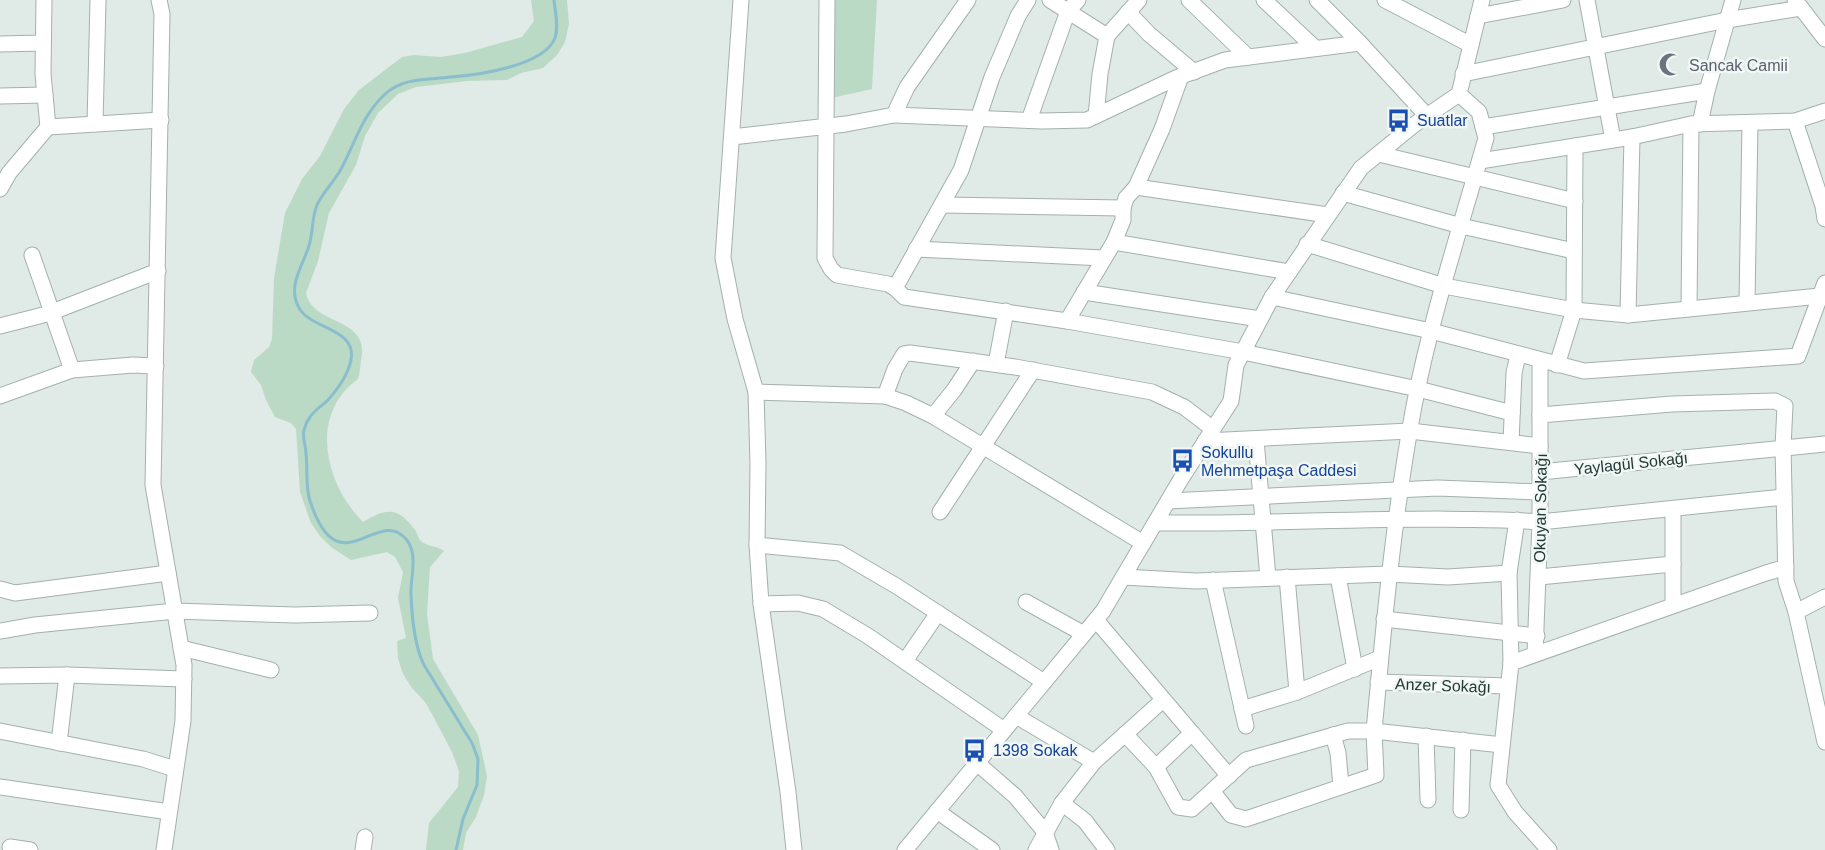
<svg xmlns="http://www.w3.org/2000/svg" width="1825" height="850" font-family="Helvetica,sans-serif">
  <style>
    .green { fill: #badac5 }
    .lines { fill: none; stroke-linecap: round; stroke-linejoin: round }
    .stream { stroke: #8abdcd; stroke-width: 3 }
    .minor-casing { stroke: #a3b1ad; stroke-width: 17 }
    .minor { stroke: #fff; stroke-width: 15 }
    .labels { text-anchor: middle; stroke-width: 5; stroke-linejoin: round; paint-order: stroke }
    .worship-label { font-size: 16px; fill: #5b616d; stroke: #f0f7f4; text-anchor: start }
    .transit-label { font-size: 16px; fill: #164399; stroke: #f0f7f4; text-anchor: start }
    .street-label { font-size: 16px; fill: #223935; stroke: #f0f7f4 }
  </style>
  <rect width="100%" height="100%" fill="#e0eae6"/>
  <g class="green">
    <path d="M 531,0 L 567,0 L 569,24 L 565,42 L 557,55 L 543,68 L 521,73 L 507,80 L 467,81 L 416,87 L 398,94 L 378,113 L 365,136 L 356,165 L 329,213 L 318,261 L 306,293 C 313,327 371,316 361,360 C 360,367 360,373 358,379 C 309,414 324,483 363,522 C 386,508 398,506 415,530 C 418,534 418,539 422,542 C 429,547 438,546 444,551 L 430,567 L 427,614 L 433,659 L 478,735 L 487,776 L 484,795 L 476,817 L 466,833 L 463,850 L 426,850 L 429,823 L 458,787 L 459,771 L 452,752 L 432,714 L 425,702 L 412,688 L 403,674 L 398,658 L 397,641 L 406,638 L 398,598 L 403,572 L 395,557 L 387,552 L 351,560 L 331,547 L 320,536 L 311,523 L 300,492 L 296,429 L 291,423 L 275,417 L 266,400 L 261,385 L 251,372 L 254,360 L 269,347 L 272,339 L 274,278 L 285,213 L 302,179 L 320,156 L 344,109 L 359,90 L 402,57 L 414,55 L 441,57 L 465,53 L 522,37 L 534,21 Z"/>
    <polygon points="834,0 877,0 872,89 827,99"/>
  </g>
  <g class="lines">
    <path class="stream" d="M 456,850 L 463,819 L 477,785 L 478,759 L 472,743 L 424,665 C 414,645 412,617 411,595 C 410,577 419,555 406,539 C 377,505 339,589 310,501 C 305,485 308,470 306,454 C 306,446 302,438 304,430 C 305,426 307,421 310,417 C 314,411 321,406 327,401 C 337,390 348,375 351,360 C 357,327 309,330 298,306 C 287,284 305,263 310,242 C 313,230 312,217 317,205 C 323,192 334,182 341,169 C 355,143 362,116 384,95 C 403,77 427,80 451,77 C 478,75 544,66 555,38 C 559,26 555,12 554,0"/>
    <defs>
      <g id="minor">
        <polyline points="44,0 43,74 48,127 161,120"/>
        <polyline points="159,0 162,14 153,485 184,665 183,721 164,850"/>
        <polyline points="741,0 723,258 735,319 756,392 758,464 757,545 761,604 788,792 794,850"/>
        <polyline points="827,0 825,258 831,269 837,275 888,284 895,288 904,297 1067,321 1243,352 1418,389 1512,413"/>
        <polyline points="968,0 907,87 894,115 1042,121 1087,120 1176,78 1225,60 1360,43"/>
        <polyline points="1050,0 1107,36"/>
        <polyline points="1189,0 1248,57"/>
        <polyline points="1264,0 1315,48"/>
        <polyline points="1317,0 1360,43 1427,116"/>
        <polyline points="1385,0 1471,45"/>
        <polyline points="1587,0 1613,140"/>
        <polyline points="1795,0 1825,39"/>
        <polyline points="1128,12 1149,34 1194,72"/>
        <polyline points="1478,16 1563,0"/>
        <polyline points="0,44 43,43"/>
        <polyline points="1463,74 1727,20 1801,8"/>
        <path d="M 1459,94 L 1479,112 L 1486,138 C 1461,226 1431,317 1414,406 C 1394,513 1384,622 1374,731 L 1502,745"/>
        <polyline points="0,96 45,95"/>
        <polyline points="1096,116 1100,74 1107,36 1139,0"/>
        <polyline points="1029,120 1068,11 1078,0"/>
        <polyline points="1795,121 1823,206 1825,219"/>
        <polyline points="95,124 98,0"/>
        <polyline points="1700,124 1707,91 1733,0"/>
        <polyline points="1483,127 1707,91"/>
        <polyline points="732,137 846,124 894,115"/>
        <polyline points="1379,154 1575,201"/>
        <polyline points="1480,161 1632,137 1691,124 1795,121 1825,111"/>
        <polyline points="1136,187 1328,215"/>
        <polyline points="0,189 9,173 48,127"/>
        <polyline points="1343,193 1461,226 1574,251"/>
        <polyline points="942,205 1123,208"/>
        <polyline points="1114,242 1289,272"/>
        <polyline points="1307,244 1444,286 1574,310 1628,315 1820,296"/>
        <polyline points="916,249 1103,258"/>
        <polyline points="32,255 72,370"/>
        <polyline points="895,288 961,170 992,77 1018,16 1028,0"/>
        <polyline points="1084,292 1260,319"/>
        <polyline points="1272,297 1431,331 1584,371 1798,356 1825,283"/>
        <polyline points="1747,303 1750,123"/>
        <polyline points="1689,309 1691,124"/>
        <polyline points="1628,315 1632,137"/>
        <polyline points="1067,321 1114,242 1123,220 1123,208 1126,198 1136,187 1162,129 1181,76"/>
        <polyline points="0,326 47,314 158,271"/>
        <polyline points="996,364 1006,311"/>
        <polyline points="1557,365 1574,310 1575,146"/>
        <polyline points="756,392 885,396 906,403 933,416 1143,543"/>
        <polyline points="0,396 72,370 133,365 156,366"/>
        <polyline points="885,396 895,369 904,354 910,353 1015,367 1152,392 1184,407 1213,429"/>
        <polyline points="1540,415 1672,404 1775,401 1785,406 1783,447 1786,581 1796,612 1825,742"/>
        <polyline points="933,416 954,390 973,361"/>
        <polyline points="1256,440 1268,578"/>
        <polyline points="1205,441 1410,431 1540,446"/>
        <polyline points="1511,442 1514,373 1518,355"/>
        <polyline points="1540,472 1825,444"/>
        <polyline points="1168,501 1438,488 1540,492"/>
        <polyline points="1673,509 1673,605"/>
        <polyline points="940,512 1033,370"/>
        <polyline points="1517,520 1509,573 1511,663 1498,785 1515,812 1549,850"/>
        <path d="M 1155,523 C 1250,524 1345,519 1439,519 C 1473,520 1507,519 1540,522 L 1784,497"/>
        <polyline points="757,545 840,553 898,587 1044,682"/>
        <polyline points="1338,576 1355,669"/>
        <polyline points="1123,577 1196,581 1389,574 1448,577 1509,573"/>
        <polyline points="1287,577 1297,692"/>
        <polyline points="1539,577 1673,564"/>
        <polyline points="1213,580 1246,726"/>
        <polyline points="0,589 15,593 168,573"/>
        <polyline points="1026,602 1084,634"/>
        <polyline points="761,604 798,603 823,609 868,636 1004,730"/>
        <polyline points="1796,612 1825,597"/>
        <polyline points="1384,619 1537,636"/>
        <polyline points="1096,620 1192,733 1156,767"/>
        <polyline points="0,631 35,625 175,611 295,615 370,613"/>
        <polyline points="181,648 271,670"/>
        <polyline points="1535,654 1540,522 1540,361"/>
        <polyline points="905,661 938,613"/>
        <polyline points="1511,663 1766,573 1786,567"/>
        <polyline points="0,676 67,675 184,679"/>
        <polyline points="1378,682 1508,686"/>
        <polyline points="1242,709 1297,692 1380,658"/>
        <polyline points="1016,716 1094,762"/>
        <polyline points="0,731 143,759 175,769"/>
        <polyline points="1192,733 1229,776"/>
        <polyline points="1125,734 1156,767 1178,807 1192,809 1246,760 1348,731 1374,731 1376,775 1246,819 1231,815 1213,792"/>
        <polyline points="1333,735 1338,753 1341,786"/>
        <polyline points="1426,736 1428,800"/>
        <polyline points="59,743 67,675"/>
        <polyline points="977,763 1015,796 1045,832 1051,850"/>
        <polyline points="0,787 169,812"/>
        <polyline points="1062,803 1085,821 1107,850"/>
        <polyline points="1461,810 1463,740"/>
        <polyline points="937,811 992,850"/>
        <polyline points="10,847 30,850"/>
        <polyline points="363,850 365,837"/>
        <polyline points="905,850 1103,611 1181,479 1231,401 1236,365 1272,297 1361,168 1415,124 1459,94 1482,0"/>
        <polyline points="1036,850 1062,803 1094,762 1163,700"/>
      </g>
    </defs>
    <use href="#minor" class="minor-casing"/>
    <use href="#minor" class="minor"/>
  </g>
  <defs>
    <symbol id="mosque-bare" viewBox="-9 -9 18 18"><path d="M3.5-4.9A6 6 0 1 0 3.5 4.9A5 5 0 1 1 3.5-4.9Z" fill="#6b7280" stroke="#f0f7f4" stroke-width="2.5" paint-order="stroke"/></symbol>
    <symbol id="bus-bare" viewBox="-9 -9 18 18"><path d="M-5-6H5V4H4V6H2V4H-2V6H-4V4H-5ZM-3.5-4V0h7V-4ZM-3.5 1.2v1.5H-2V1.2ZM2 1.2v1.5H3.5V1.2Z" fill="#1a4fb4" stroke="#f0f7f4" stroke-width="2.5" paint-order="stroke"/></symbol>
  </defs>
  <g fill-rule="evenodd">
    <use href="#mosque-bare" x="1654" y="48" width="33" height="33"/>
    <use href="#bus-bare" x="1382" y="104" width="33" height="33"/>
    <use href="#bus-bare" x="1166" y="444" width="33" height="33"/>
    <use href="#bus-bare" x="958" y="734" width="33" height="33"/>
  </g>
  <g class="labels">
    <g class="worship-label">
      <text x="1689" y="71">Sancak Camii</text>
    </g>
    <g class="transit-label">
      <text x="1417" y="126">Suatlar</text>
      <text x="1201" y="458">Sokullu<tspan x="1201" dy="18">Mehmetpaşa Caddesi</tspan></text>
      <text x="993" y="756">1398 Sokak</text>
    </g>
    <g class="street-label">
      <text transform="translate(1631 463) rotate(-6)" y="6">Yaylagül Sokağı</text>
      <text transform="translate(1540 508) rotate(-89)" y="6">Okuyan Sokağı</text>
      <text transform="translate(1443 685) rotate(2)" y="6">Anzer Sokağı</text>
    </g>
  </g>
</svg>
